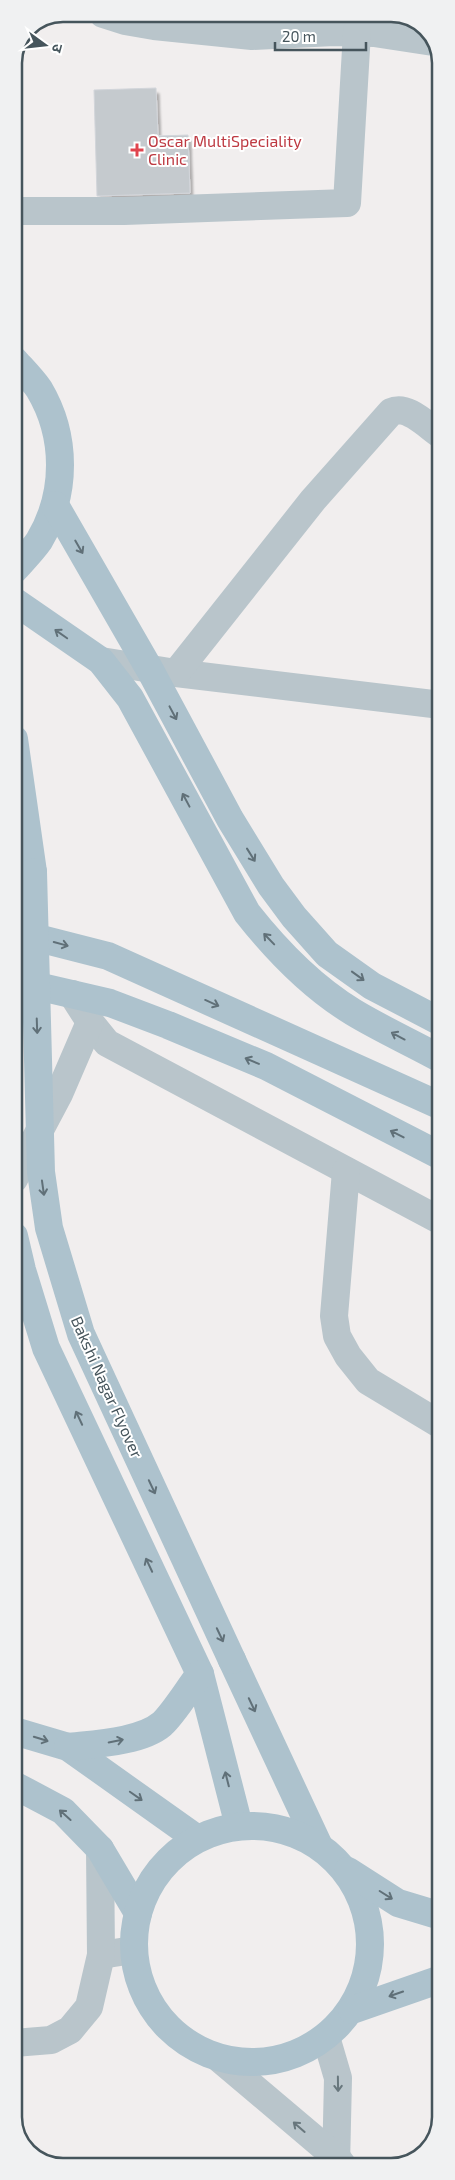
<svg xmlns="http://www.w3.org/2000/svg" width="455" height="2180" font-family="'Exo 2','Noto Sans Devanagari',sans-serif">
  <style>
    .building { fill: #c5cace; stroke: #d2d5da; filter: url(#shadow) }
    .lines { fill: none; stroke-linecap: round; stroke-linejoin: round }
    .minor { stroke: #b9c5cb; stroke-width: 28 }
    .major { stroke: #adc2cd; stroke-width: 28 }
    .major-bridge { stroke: #adc2cd; stroke-width: 28 }
    .oneway { stroke: #607078 }
    .oneway2 { stroke: #68777d }
    .health-dot { fill: #e0444e; stroke: #fff; stroke-width: 2 }
    .labels { text-anchor: middle; stroke-width: 4; stroke-linejoin: round; paint-order: stroke }
    .health-label { font-size: 16px; fill: #be3a42; stroke: #fff; text-anchor: start }
    .street-label { font-size: 16px; fill: #46555c; stroke: #fff }
    .rim { fill: none; stroke: #46555c; stroke-width: 2.5 }
  </style>
  <defs>
    <filter id="shadow"><feDropShadow dx="3" dy="5.5" stdDeviation="1" flood-color="#0004"/></filter>
  </defs>
  <rect width="100%" height="100%" fill="#f1eeee"/>
  <polygon class="building" points="156,88 158,136 188,135 190,193 97,196 94,90"/>
  <g class="lines">
    <g class="minor">
      <polyline points="103,14 125,21 154,26 252,36 334,32 374,33 433,42"/>
      <polyline points="14,211 124,211 347,203 357,32"/>
      <polyline points="101,661 176,673 441,705"/>
      <path d="M 176,673 L 313,500 L 391,412 C 408,404 427,426 441,435"/>
      <polyline points="72,994 90,1022 107,1043 441,1221"/>
      <polyline points="346,1171 334,1316 337,1336 348,1356 368,1381 441,1425"/>
      <polyline points="14,1179 59,1094 90,1022"/>
      <polyline points="101,1955 133,1950"/>
      <polyline points="326,2037 338,2078 336,2166"/>
      <polyline points="14,2043 51,2040 70,2030 89,2007 101,1955 100,1849"/>
      <polyline points="220,2059 337,2158 343,2166"/>
    </g>
    <g class="major">
      <path d="M 14,360 C 22,369 32,379 39,389 C 67,436 67,494 39,541 C 32,551 22,561 14,570"/>
      <polyline points="55,505 150,670 230,819 271,886 294,917 327,954 372,986 441,1022"/>
      <path d="M 14,601 L 101,661 L 130,698 L 247,913 C 277,951 312,987 353,1012 C 381,1029 412,1043 441,1059"/>
      <polyline points="14,739 33,872"/>
      <polyline points="14,932 108,956 441,1106"/>
      <polyline points="14,985 41,987 110,1003 168,1025 266,1066 441,1156"/>
      <polyline points="14,1236 22,1270 46,1348 200,1674 239,1826"/>
      <polyline points="232,1660 318,1844"/>
      <polyline points="14,1731 68,1747 196,1838"/>
      <path d="M 68,1747 C 94,1744 141,1742 162,1724 C 174,1713 189,1688 200,1674"/>
      <polyline points="14,1785 63,1811 100,1849 138,1913"/>
      <circle cx="252" cy="1944" r="118"/>
      <polyline points="348,1871 398,1903 441,1916"/>
      <polyline points="352,2010 441,1979"/>
    </g>
    <polyline class="major-bridge" points="33,872 41,1172 49,1228 81,1334 232,1660"/>
  </g>
  <defs><path id="oneway-shaft" d="M-6 0H5M1.5-3L5.5 0L1.5 3" fill="none" stroke-width="1.6" stroke-linecap="round" stroke-linejoin="round" transform="scale(1.25)"/></defs>
  <g class="oneway">
    <use href="#oneway-shaft" transform="translate(79 547) rotate(60)"/>
    <use href="#oneway-shaft" transform="translate(61 634) rotate(-145)"/>
    <use href="#oneway-shaft" transform="translate(173 713) rotate(62)"/>
    <use href="#oneway-shaft" transform="translate(186 800) rotate(-118)"/>
    <use href="#oneway-shaft" transform="translate(251 855) rotate(58)"/>
    <use href="#oneway-shaft" transform="translate(269 939) rotate(-134)"/>
    <use href="#oneway-shaft" transform="translate(61 944) rotate(15)"/>
    <use href="#oneway-shaft" transform="translate(358 976) rotate(36)"/>
    <use href="#oneway-shaft" transform="translate(212 1003) rotate(24)"/>
    <use href="#oneway-shaft" transform="translate(37 1026) rotate(88)"/>
    <use href="#oneway-shaft" transform="translate(398 1036) rotate(-152)"/>
    <use href="#oneway-shaft" transform="translate(252 1061) rotate(-157)"/>
    <use href="#oneway-shaft" transform="translate(397 1134) rotate(-153)"/>
    <use href="#oneway-shaft" transform="translate(43 1188) rotate(82)"/>
    <use href="#oneway-shaft" transform="translate(79 1418) rotate(-115)"/>
    <use href="#oneway-shaft" transform="translate(152 1487) rotate(65)"/>
    <use href="#oneway-shaft" transform="translate(149 1565) rotate(-115)"/>
    <use href="#oneway-shaft" transform="translate(220 1635) rotate(65)"/>
    <use href="#oneway-shaft" transform="translate(252 1705) rotate(65)"/>
    <use href="#oneway-shaft" transform="translate(41 1739) rotate(17)"/>
    <use href="#oneway-shaft" transform="translate(116 1741) rotate(-11)"/>
    <use href="#oneway-shaft" transform="translate(227 1779) rotate(-104)"/>
    <use href="#oneway-shaft" transform="translate(136 1796) rotate(35)"/>
    <use href="#oneway-shaft" transform="translate(65 1815) rotate(-138)"/>
    <use href="#oneway-shaft" transform="translate(386 1895) rotate(32)"/>
    <use href="#oneway-shaft" transform="translate(396 1994) rotate(161)"/>
  </g>
  <g class="oneway2">
    <use href="#oneway-shaft" transform="translate(338 2084) rotate(89)"/>
    <use href="#oneway-shaft" transform="translate(299 2127) rotate(-139)"/>
  </g>
  <path class="health-dot" d="M134.5 142.5h5v5h5v5h-5v5h-5v-5h-5v-5h5z"/>
  <g class="labels">
    <g class="health-label">
      <text x="148" y="147">Oscar MultiSpeciality<tspan x="148" dy="18">Clinic</tspan></text>
    </g>
    <g class="street-label">
      <text transform="translate(107 1387) rotate(66)" y="6">Bakshi Nagar Flyover</text>
    </g>
  </g>
  <path d="M0 0H455V2180H0ZM63 22H391A41 41 0 0 1 432 63V2117A41 41 0 0 1 391 2158H63A41 41 0 0 1 22 2117V63A41 41 0 0 1 63 22Z" fill="#f0f1f2" fill-rule="evenodd"/>
  <path class="rim" d="M63 22H391A41 41 0 0 1 432 63V2117A41 41 0 0 1 391 2158H63A41 41 0 0 1 22 2117V63A41 41 0 0 1 63 22Z"/>
  <g transform="translate(45 45) rotate(105)" stroke="#ffffff" stroke-width="4" paint-order="stroke">
  <path d="M0-4L9 19L0 12L-9 19Z" fill="#46555c"/>
  <text y="-8" font-size="14" font-weight="bold" text-anchor="middle" fill="#46555c">उ</text>
  </g>
  <path d="M275 42v8h91v-8" fill="none" stroke="#46555c" stroke-width="2.5"/>
  <text x="282" y="42" font-size="15" fill="#46555c" stroke="#ffffff" stroke-width="4" paint-order="stroke">20 m</text>
</svg>
